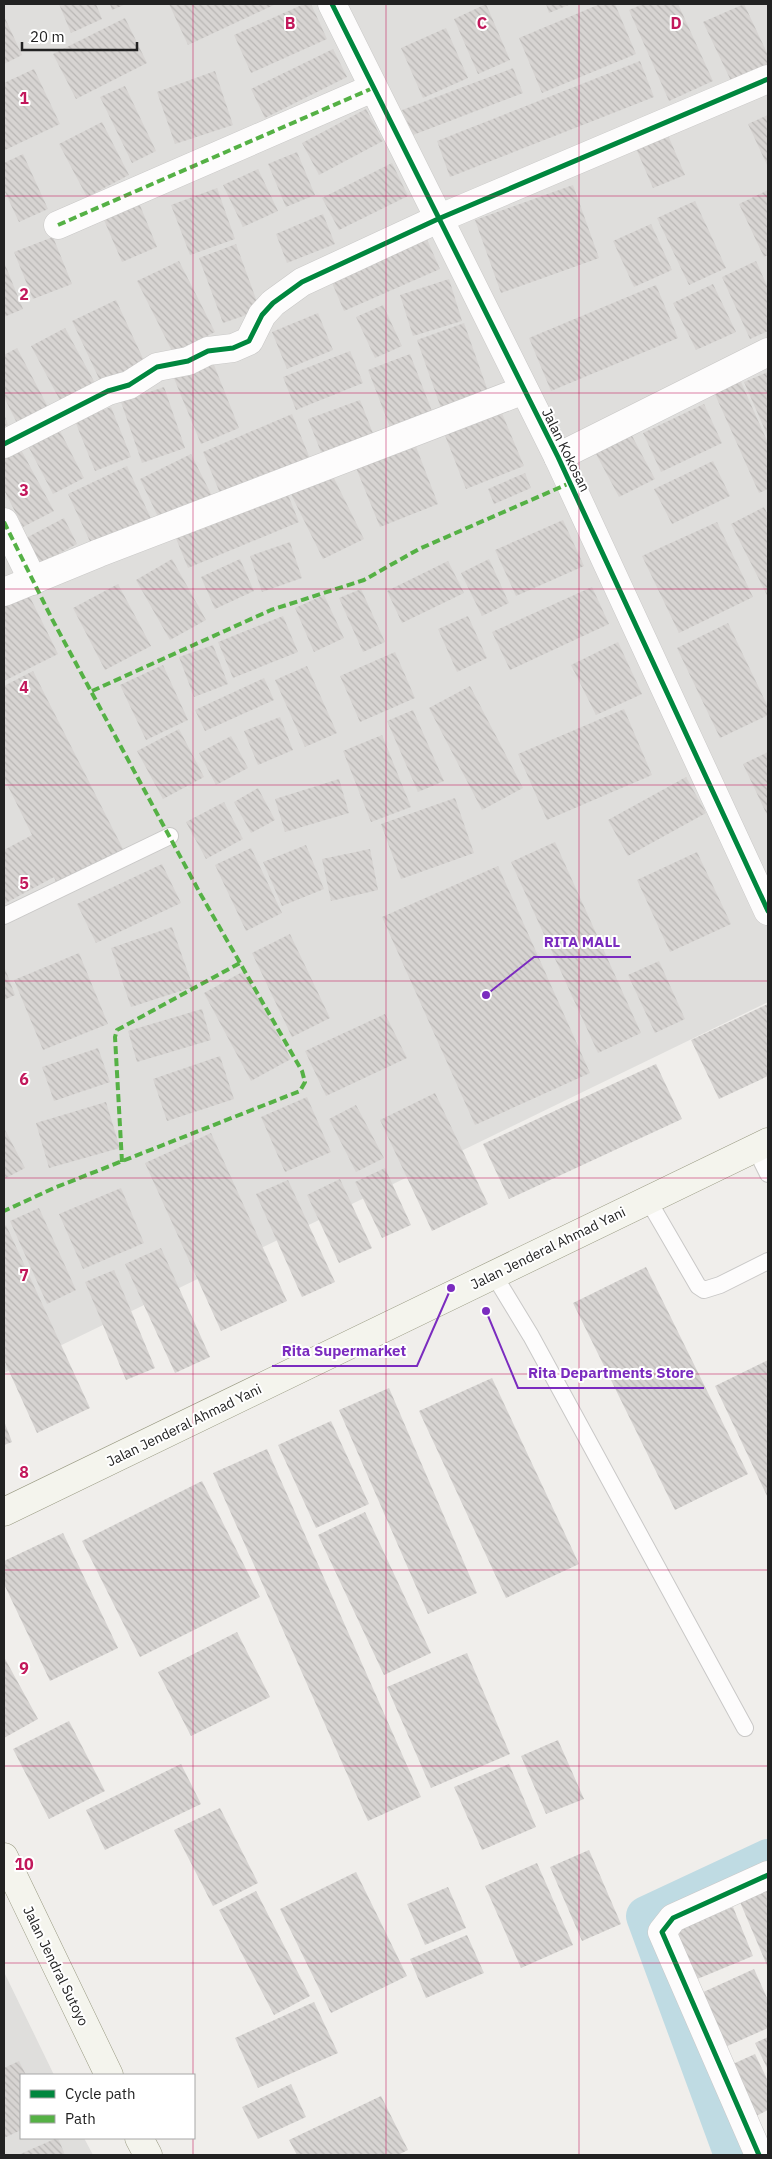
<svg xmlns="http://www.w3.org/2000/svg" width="772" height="2159" font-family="'IBM Plex Sans',sans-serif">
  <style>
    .residential { fill: #dfdedc }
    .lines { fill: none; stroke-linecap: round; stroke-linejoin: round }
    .canal { stroke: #bfdbe3; stroke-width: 40 }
    .building { fill: url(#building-back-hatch) }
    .lane-casing { stroke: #c9c8c7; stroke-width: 18 }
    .street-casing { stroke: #c9c8c7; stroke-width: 29 }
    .secondary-casing { stroke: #999a82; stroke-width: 29 }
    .lane { stroke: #fdfcfc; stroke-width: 16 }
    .street { stroke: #fdfcfc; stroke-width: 28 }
    .secondary { stroke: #f4f4ed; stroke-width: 28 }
    .quiet { stroke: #55b145; stroke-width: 4; stroke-dasharray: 8 4; stroke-linecap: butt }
    .cycleway-casing { stroke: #fff; stroke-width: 8 }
    .cycleway { stroke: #00873e; stroke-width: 5 }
    .grid { fill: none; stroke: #c2185b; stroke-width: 1; stroke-opacity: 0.55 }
    .labels { text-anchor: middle; stroke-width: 4; stroke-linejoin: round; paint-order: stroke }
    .street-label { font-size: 14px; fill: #222; stroke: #fff }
    .grid-label { font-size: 16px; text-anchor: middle; font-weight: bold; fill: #c2185b; stroke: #fff; stroke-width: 4; stroke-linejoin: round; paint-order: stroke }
    .leader { fill: none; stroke: #7b2cbf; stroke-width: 2 }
    .callout-dot { fill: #7b2cbf; stroke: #fff; stroke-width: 2 }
    .callout-label { font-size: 15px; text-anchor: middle; font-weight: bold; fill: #7b2cbf; stroke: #fff; stroke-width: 4; stroke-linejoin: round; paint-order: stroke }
  </style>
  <defs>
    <pattern id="building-back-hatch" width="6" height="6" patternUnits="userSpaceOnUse" patternTransform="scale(1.25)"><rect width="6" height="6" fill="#d7d4d2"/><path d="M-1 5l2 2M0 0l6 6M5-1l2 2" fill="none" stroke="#b8b6b4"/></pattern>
  </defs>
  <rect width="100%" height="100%" fill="#f0eeeb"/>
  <g class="residential">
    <polygon points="4,4 768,4 768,1002 4,1373"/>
    <polygon points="4,1972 54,2075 21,2075 21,2138 84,2138 93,2155 4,2155"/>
  </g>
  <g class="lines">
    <polyline class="canal" points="734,2155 646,1916 768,1859"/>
  </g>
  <g class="building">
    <polygon points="59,4 96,4 102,19 71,33"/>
    <polygon points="110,4 126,4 112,10"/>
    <polygon points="169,4 276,4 188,45"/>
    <polygon points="304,4 311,4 327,39 251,73 234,35"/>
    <polygon points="486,4 510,60 478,74 454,19"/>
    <polygon points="546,4 571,4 549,13"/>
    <polygon points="600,4 615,4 636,54 542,93 519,38"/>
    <polygon points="643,4 678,4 713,81 669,101 629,10"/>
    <polygon points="744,4 768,55 768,69 733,85 703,22"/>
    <polygon points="4,16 22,55 4,64"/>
    <polygon points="125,18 147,63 76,99 53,54"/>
    <polygon points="446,28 468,78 423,98 401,48"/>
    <polygon points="333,49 347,77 265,118 251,89"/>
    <polygon points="640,61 654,97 450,177 437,141"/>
    <polygon points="513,68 523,93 413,135 402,110"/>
    <polygon points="34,69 60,124 5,150 4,83"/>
    <polygon points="215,71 233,125 175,144 157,92"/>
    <polygon points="125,86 156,151 132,163 100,97"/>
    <polygon points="366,109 383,141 319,175 302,143"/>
    <polygon points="768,115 768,164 767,165 748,124"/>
    <polygon points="102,122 129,175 87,197 59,144"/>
    <polygon points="667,133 685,175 653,188 635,146"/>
    <polygon points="297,152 315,195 286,207 268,164"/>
    <polygon points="23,154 48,209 19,222 4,190 4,163"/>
    <polygon points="392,163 408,196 339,230 322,198"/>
    <polygon points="258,169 278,211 243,227 223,185"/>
    <polygon points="573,185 599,258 501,293 475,220"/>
    <polygon points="217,188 235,239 190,255 171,205"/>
    <polygon points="768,190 768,255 764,257 739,204"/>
    <polygon points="137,198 157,247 122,262 101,213"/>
    <polygon points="695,201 726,268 689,285 657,218"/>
    <polygon points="323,214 335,244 287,263 276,234"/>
    <polygon points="651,224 672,270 634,287 613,241"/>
    <polygon points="425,235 440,269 344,311 330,278"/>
    <polygon points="53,237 72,284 33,299 14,252"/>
    <polygon points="236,244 260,310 223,323 199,258"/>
    <polygon points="179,261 215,332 173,353 137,281"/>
    <polygon points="756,261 768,288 768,331 750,339 722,277"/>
    <polygon points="4,262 23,309 4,317"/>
    <polygon points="449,279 462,321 413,336 400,295"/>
    <polygon points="713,284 736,332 696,350 673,303"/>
    <polygon points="656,285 678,338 551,391 529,338"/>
    <polygon points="116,300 146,365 102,385 72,321"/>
    <polygon points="383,305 402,346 375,358 356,317"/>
    <polygon points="318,313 333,350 287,369 272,332"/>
    <polygon points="464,323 489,394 442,411 417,340"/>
    <polygon points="65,328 96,385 62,404 31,346"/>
    <polygon points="17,348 48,407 17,423 4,397 4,355"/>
    <polygon points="350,351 363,383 296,410 283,377"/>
    <polygon points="410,354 435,419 393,435 368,370"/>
    <polygon points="212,360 239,428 201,444 173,376"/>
    <polygon points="768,372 768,437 744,382"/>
    <polygon points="740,380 768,443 768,489 759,493 714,392"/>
    <polygon points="164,387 185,448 142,463 121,402"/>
    <polygon points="360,400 376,441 324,460 308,419"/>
    <polygon points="704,404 722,443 661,472 643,433"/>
    <polygon points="111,407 131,457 95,471 75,421"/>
    <polygon points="501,411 524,466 466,489 444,433"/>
    <polygon points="4,414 8,425 4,426"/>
    <polygon points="292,414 313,466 224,503 203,452"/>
    <polygon points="57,425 84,478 53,494 26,442"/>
    <polygon points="631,434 655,479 619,497 595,452"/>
    <polygon points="413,439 438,504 380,527 354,463"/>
    <polygon points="19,446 54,511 23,527 4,490 4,454"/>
    <polygon points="191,454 214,500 162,525 140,479"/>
    <polygon points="713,461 730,496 672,524 654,489"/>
    <polygon points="127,466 153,523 94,550 68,494"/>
    <polygon points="328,466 364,539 323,559 287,486"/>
    <polygon points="525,473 531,488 494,504 488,489"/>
    <polygon points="286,490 299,522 188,568 175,536"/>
    <polygon points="764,507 768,515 768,597 731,524"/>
    <polygon points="64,518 77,544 39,564 26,538"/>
    <polygon points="563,520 584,566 516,596 495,550"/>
    <polygon points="717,522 753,597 679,633 642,556"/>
    <polygon points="290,542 302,578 262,592 250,556"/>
    <polygon points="172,559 206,620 170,640 136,580"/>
    <polygon points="240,559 254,591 215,609 201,577"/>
    <polygon points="489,559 509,603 482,616 461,573"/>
    <polygon points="448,561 464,593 402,623 387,591"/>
    <polygon points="118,584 151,646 105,670 73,608"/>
    <polygon points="592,587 609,624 510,670 492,632"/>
    <polygon points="26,589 58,654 4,681 4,599"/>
    <polygon points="361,589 385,642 363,652 339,598"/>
    <polygon points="324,595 344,638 314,652 295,608"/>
    <polygon points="283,616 298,652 233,678 218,642"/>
    <polygon points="468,616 487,658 457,672 438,629"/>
    <polygon points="728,623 768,707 768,715 720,738 677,648"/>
    <polygon points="618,642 642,694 596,715 571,665"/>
    <polygon points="213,645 228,684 194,697 179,657"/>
    <polygon points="395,652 415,698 360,722 340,676"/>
    <polygon points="163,665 188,720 146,740 120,685"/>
    <polygon points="307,666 337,733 305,747 275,680"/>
    <polygon points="33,671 125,853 58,887 54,877 4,904 4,850 32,835 4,778 4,686"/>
    <polygon points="264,678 274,700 205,731 195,710"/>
    <polygon points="470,686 523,788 482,810 429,708"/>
    <polygon points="624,709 652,775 547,820 518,754"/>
    <polygon points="413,710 444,781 418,792 387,721"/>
    <polygon points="280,717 293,750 258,765 244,731"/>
    <polygon points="179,729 204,777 163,799 137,751"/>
    <polygon points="382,735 411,807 371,822 343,751"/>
    <polygon points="231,736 248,768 216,785 199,753"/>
    <polygon points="768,752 768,817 743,764"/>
    <polygon points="686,777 706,813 628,856 608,820"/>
    <polygon points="339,779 349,813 285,832 275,799"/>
    <polygon points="258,788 275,820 251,833 234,802"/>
    <polygon points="455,798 474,853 401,879 381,824"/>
    <polygon points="224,802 243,839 206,859 186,822"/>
    <polygon points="555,842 641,1033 598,1053 511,862"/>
    <polygon points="306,845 324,889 282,906 263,862"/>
    <polygon points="251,848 282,913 246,931 215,865"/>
    <polygon points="370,849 378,890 331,901 322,859"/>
    <polygon points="697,852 731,924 670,952 637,880"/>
    <polygon points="162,864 181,903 96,943 77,904"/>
    <polygon points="498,866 590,1073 475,1125 382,917"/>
    <polygon points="172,927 193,987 131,1007 111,948"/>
    <polygon points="290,934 330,1018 292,1037 252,953"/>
    <polygon points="79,953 108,1024 43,1050 14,980"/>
    <polygon points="659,961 685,1019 655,1033 628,975"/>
    <polygon points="4,966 15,995 4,1000"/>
    <polygon points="244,971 291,1059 251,1081 204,993"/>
    <polygon points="768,1004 768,1076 719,1099 691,1040"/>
    <polygon points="202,1009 211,1040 137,1062 128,1031"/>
    <polygon points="385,1014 407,1058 326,1096 305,1051"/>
    <polygon points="98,1048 110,1082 54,1101 42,1067"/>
    <polygon points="220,1056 234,1099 167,1121 153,1079"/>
    <polygon points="656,1064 682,1119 509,1199 483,1144"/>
    <polygon points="435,1093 488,1204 432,1231 380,1120"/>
    <polygon points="307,1097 331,1152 285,1172 261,1117"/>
    <polygon points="106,1102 120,1148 49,1168 36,1123"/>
    <polygon points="356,1105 384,1158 356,1172 329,1119"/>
    <polygon points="4,1128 25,1168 4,1179"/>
    <polygon points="211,1133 287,1301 221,1331 145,1163"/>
    <polygon points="385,1168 411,1225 382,1238 355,1182"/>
    <polygon points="340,1179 372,1248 339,1263 307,1195"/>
    <polygon points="288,1180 335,1282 302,1297 256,1194"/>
    <polygon points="121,1188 144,1243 83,1269 59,1214"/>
    <polygon points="39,1208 76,1290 47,1304 10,1221"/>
    <polygon points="6,1225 90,1408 37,1433 4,1360 4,1226"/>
    <polygon points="161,1248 210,1357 175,1373 125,1264"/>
    <polygon points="646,1267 748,1474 675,1510 573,1303"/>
    <polygon points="114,1270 155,1368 126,1380 85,1282"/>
    <polygon points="768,1360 768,1498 715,1386"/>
    <polygon points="492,1378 579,1564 506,1598 419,1411"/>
    <polygon points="389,1388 477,1593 428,1614 339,1410"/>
    <polygon points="4,1421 12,1442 4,1445"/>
    <polygon points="331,1421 369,1504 316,1528 278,1445"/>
    <polygon points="267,1449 421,1797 368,1821 213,1473"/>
    <polygon points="202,1481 260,1597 140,1657 82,1541"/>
    <polygon points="365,1512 431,1653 384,1675 318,1535"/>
    <polygon points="63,1533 118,1648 50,1681 4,1584 4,1561"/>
    <polygon points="237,1632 270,1697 191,1736 158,1672"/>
    <polygon points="467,1653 510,1754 431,1788 387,1687"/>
    <polygon points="4,1657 38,1719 4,1738"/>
    <polygon points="69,1721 105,1791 49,1819 13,1749"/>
    <polygon points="558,1740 584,1799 546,1814 521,1756"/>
    <polygon points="181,1764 201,1804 105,1850 86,1810"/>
    <polygon points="509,1764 536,1827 482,1850 454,1787"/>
    <polygon points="220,1808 258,1883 213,1906 174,1830"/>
    <polygon points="589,1850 621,1924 582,1941 550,1867"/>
    <polygon points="537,1863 573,1945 521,1968 485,1886"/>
    <polygon points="356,1872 407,1976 331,2013 280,1909"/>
    <polygon points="448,1887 466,1928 425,1945 407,1904"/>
    <polygon points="768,1889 768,1968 740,1902"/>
    <polygon points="256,1891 310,1996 274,2015 219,1910"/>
    <polygon points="733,1907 753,1956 690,1982 670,1933"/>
    <polygon points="467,1935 484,1973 426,1998 410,1959"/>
    <polygon points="754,1969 768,2000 768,2028 723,2048 699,1994"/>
    <polygon points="314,2002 338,2053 258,2088 235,2038"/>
    <polygon points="768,2037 768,2070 755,2043"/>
    <polygon points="755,2054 768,2081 768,2110 748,2120 724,2068"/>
    <polygon points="19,2061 26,2075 21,2075 21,2130 4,2138 4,2068"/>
    <polygon points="291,2084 306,2117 258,2139 242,2107"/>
    <polygon points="381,2096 408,2150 398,2155 297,2155 289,2140"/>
    <polygon points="58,2138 65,2155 18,2155 57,2138"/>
  </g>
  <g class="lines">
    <defs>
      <g id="lane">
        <polyline points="4,916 170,836"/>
        <polyline points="755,1148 768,1174"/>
        <polyline points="648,1200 698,1286 704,1290 720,1285 768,1261"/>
        <polyline points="494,1275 531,1336 745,1728"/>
      </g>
      <g id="street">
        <polyline points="332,4 558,457 768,911"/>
        <polyline points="58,225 373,88"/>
        <polyline points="4,444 108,391 129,385 157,367 188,361 208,351 233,348 249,341 262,315 273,303 302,282 438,219 768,79"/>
        <polyline points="558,457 768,352"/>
        <polyline points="4,522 33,581"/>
        <polyline points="4,592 99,553 524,390"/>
        <polyline points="759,2155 662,1932 673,1918 768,1875"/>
      </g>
      <g id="secondary">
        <polyline points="4,1512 768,1142"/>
        <polyline points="4,1857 109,2075"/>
        <polyline points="139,2138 148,2155"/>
      </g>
    </defs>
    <use href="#lane" class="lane-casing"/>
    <use href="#street" class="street-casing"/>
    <use href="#secondary" class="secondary-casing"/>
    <use href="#lane" class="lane"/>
    <use href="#street" class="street"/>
    <use href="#secondary" class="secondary"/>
    <g class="quiet">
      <polyline points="58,225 373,88"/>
      <polyline points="4,522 52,619 201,895 302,1071 305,1082 300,1091 54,1188 4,1211"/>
      <polyline points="92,691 271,610 364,580 419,549 570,483"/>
      <polyline points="122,1162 115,1037 117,1030 240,963"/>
    </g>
    <defs>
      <g id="cycleway">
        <polyline points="332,4 558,457 768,911"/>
        <polyline points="4,444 108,391 129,385 157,367 188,361 208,351 233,348 249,341 262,315 273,303 302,282 438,219 768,79"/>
        <polyline points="759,2155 662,1932 673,1918 768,1875"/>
      </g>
    </defs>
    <use href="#cycleway" class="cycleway-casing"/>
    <use href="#cycleway" class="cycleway"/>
  </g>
  <path class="grid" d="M 193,4 L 193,2075M 386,4 L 386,2155M 579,4 L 579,2155M 4,196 L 768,196M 4,393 L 768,393M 4,589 L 768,589M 4,785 L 768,785M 4,981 L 768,981M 4,1178 L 768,1178M 4,1374 L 768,1374M 4,1570 L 768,1570M 4,1766 L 768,1766M 4,1963 L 768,1963M 193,2138 L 193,2155"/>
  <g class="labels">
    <g class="street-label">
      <text transform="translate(566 450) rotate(64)" y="5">Jalan Kokosan</text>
      <text transform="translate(548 1248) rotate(-26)" y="5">Jalan Jenderal Ahmad Yani</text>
      <text transform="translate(184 1425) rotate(-26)" y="5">Jalan Jenderal Ahmad Yani</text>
      <text transform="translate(56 1966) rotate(64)" y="5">Jalan Jendral Sutoyo</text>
    </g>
  </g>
  <g class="grid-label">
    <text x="290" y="29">B</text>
    <text x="482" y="29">C</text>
    <text x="676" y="29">D</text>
    <text x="24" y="104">1</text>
    <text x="24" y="300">2</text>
    <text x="24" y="496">3</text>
    <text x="24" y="693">4</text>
    <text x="24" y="889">5</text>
    <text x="24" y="1085">6</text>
    <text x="24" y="1281">7</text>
    <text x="24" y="1478">8</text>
    <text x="24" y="1674">9</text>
    <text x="24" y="1870">10</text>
  </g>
  <path class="leader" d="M486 995L534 957H631M451 1288L417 1366H272M486 1311L518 1388H704"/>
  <g class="callout-dot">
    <circle cx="486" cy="995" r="5"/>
    <circle cx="451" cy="1288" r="5"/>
    <circle cx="486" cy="1311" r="5"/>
  </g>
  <g class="callout-label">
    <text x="582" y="947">RITA MALL</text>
    <text x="344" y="1356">Rita Supermarket</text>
    <text x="611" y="1378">Rita Departments Store</text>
  </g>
  <rect width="772" height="2159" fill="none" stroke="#222222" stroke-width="10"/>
  <rect x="20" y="2074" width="175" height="65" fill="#ffffff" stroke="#a7a7a7"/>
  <rect x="30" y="2090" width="25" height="8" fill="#00873e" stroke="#a7a7a7"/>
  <text x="65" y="2099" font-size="15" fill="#222222">Cycle path</text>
  <rect x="30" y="2115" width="25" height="8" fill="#55b145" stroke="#a7a7a7"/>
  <text x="65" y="2124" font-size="15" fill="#222222">Path</text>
  <path d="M22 42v8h115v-8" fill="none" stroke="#222222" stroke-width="2.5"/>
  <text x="30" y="42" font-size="15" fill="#222222" stroke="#ffffff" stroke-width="4" paint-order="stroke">20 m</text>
</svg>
